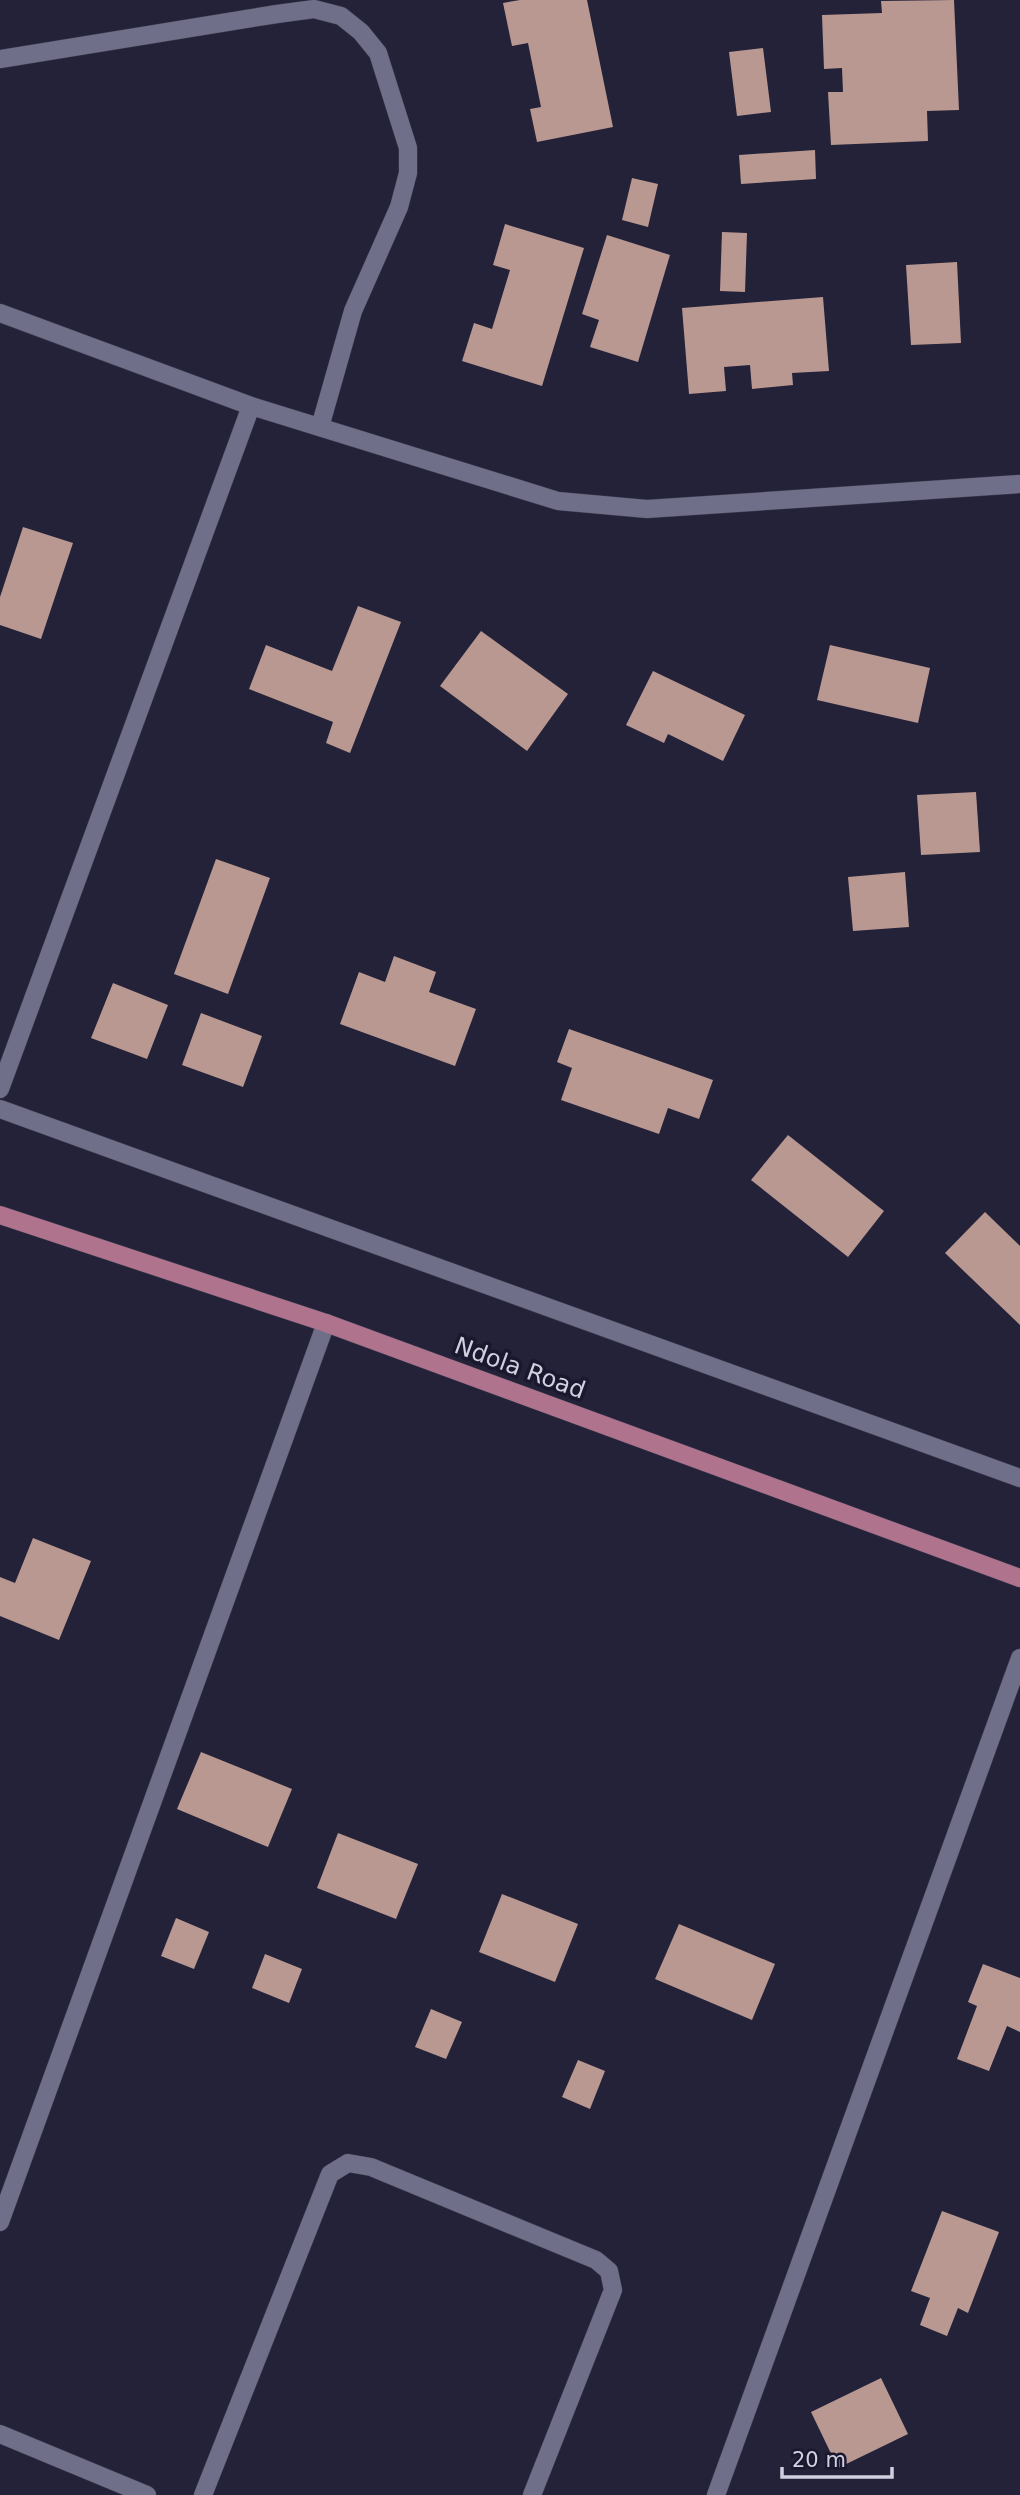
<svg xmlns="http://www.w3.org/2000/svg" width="1020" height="2495" font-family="'DejaVu Sans',sans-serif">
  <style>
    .building { fill: #ba9892 }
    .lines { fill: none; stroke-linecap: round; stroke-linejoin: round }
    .lane-casing { stroke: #403e51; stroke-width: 19 }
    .street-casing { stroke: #403e51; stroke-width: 19 }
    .primary-casing { stroke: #403e51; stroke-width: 19 }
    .lane { stroke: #706f8a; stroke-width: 18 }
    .street { stroke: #706f8a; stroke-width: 18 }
    .primary { stroke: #b0738e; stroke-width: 18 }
    .labels { text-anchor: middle; stroke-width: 7; stroke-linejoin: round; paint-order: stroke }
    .street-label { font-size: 24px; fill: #d0d0df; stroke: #1a182e }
  </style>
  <rect width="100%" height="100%" fill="#232238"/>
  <g class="building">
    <polygon points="520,0 587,0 613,127 537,142 530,109 541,107 528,43 512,46 503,3"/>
    <polygon points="954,0 959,110 927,111 928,141 831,145 828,92 843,92 842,68 824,69 822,15 882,13 881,1"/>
    <polygon points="763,48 771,112 737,116 729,52"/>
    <polygon points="815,150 816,179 741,184 739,155"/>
    <polygon points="632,178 658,184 648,227 622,220"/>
    <polygon points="505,224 584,248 542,386 462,361 474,323 492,329 510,270 493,265"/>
    <polygon points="722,232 747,233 745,292 720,291"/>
    <polygon points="607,235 670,255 638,362 590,347 599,320 582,314"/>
    <polygon points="957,262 961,343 911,345 906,265"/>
    <polygon points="823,297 829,371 792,373 793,385 752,389 750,365 724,367 726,391 689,394 682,308"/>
    <polygon points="23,527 73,543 41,639 0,625 0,597"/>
    <polygon points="358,606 401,622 350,753 326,743 333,722 249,689 266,645 332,671"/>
    <polygon points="481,631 568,694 527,751 440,686"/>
    <polygon points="830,645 930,668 918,723 817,700"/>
    <polygon points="653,671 745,715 723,761 668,734 664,743 626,725"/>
    <polygon points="976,792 980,852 921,855 917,795"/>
    <polygon points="216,859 270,878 228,994 174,974"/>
    <polygon points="905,872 909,927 853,931 848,877"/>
    <polygon points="394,956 436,972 429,992 476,1009 455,1066 340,1024 359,972 385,982"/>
    <polygon points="113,983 168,1005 147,1059 91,1038"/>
    <polygon points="201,1013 262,1036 243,1087 182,1065"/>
    <polygon points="569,1029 713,1080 699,1119 668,1108 659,1134 561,1100 572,1068 557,1062"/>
    <polygon points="788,1135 884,1211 848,1257 751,1180"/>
    <polygon points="985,1212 1020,1246 1020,1325 945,1253"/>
    <polygon points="33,1538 91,1561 59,1640 0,1616 0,1577 15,1583"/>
    <polygon points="201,1752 292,1789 268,1847 177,1809"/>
    <polygon points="338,1833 418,1864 396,1919 317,1888"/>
    <polygon points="502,1894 578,1924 555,1982 479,1952"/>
    <polygon points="176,1918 209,1932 194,1969 161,1956"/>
    <polygon points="679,1924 775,1964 752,2020 655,1979"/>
    <polygon points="265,1954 302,1969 289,2003 252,1988"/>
    <polygon points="983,1964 1020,1978 1020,2032 1007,2026 989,2071 957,2059 977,2006 968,2002"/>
    <polygon points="431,2009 462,2022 446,2059 415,2047"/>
    <polygon points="578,2060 605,2071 590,2109 562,2097"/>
    <polygon points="942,2211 999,2232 968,2313 958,2308 947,2336 920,2325 930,2298 911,2291"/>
    <polygon points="881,2378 908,2434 838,2468 811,2412"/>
  </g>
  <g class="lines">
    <defs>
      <g id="lane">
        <polyline points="0,2434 147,2495"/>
        <polyline points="203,2495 330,2174 348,2163 371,2167 596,2260 609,2271 613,2290 532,2495"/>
      </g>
      <g id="street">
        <polyline points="0,59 277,14 314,9 341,16 361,32 378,53 408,148 408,173 399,207 353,311 320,427"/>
        <polyline points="0,313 251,406 558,501 647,509 1020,484"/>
        <polyline points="0,1089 251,406"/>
        <polyline points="0,1109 1020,1478"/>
        <polyline points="0,2222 326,1323"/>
        <polyline points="716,2495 1020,1658"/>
      </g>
      <polyline id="primary" points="0,1215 326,1323 1020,1578"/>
    </defs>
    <use href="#lane" class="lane-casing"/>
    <use href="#street" class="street-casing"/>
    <use href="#primary" class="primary-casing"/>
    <use href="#lane" class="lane"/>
    <use href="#street" class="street"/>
    <use href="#primary" class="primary"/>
  </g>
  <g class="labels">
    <g class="street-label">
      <text transform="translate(520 1368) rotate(20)" y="8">Ndola Road</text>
    </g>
  </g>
  <path d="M782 2467v10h110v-10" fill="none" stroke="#d0d0df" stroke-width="3.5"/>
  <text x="792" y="2467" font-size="21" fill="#d0d0df" stroke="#1a182e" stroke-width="5" paint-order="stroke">20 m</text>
</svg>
